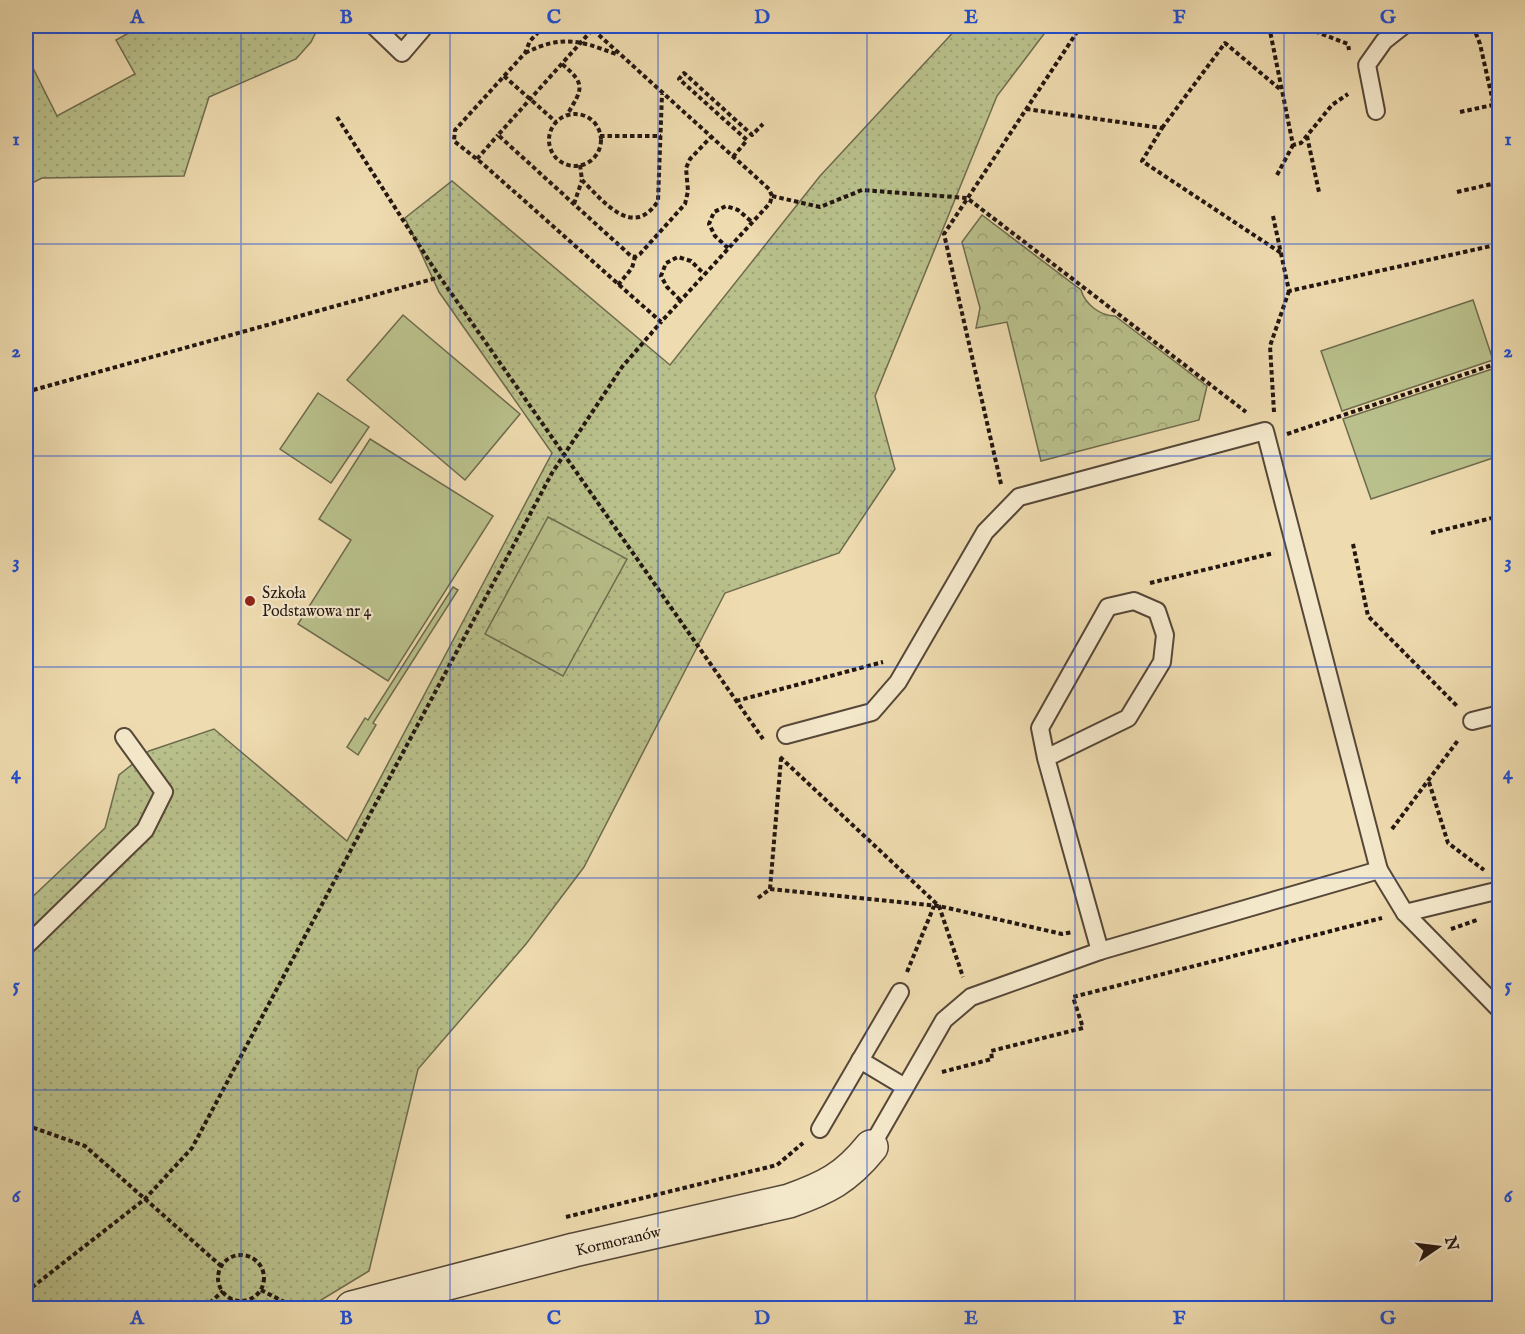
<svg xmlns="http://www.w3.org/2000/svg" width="1525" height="1334" font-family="'IM FELL English',serif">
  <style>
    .grass { fill: url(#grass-dots); stroke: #6e6b4e; stroke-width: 1.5 }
    .forest { fill: url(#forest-crowns); stroke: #6e6b4e; stroke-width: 1.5 }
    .pitch { fill: #b9c08b; stroke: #6e6b4e; stroke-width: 1.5 }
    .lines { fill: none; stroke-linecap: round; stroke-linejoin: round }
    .lane-casing { stroke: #564738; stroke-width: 20 }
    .street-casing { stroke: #564738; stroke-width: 36 }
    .path { stroke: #231611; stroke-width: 4; stroke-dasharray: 4.5 3; stroke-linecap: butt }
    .lane { stroke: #f4e8cb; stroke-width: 16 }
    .street { stroke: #f4e8cb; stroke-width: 33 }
    .grid { fill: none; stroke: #1d4ed8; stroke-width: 1.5; stroke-opacity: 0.55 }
    .poi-dot { fill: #8f2418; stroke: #f4e8cb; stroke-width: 2 }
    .labels { text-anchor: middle; stroke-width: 4.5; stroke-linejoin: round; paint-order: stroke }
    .poi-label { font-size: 16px; fill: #231611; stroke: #f4e8cb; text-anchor: start }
    .street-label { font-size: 16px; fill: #231611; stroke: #f4e8cb }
    .neatline { fill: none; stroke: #1d4ed8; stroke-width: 2 }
    .grid-label { font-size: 20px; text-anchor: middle; font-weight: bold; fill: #1d4ed8 }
  </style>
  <defs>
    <pattern id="grass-dots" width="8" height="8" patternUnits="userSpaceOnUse" patternTransform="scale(1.5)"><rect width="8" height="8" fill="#b9c08b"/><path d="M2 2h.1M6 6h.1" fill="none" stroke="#9fa477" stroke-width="1.8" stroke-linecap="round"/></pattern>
    <pattern id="forest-crowns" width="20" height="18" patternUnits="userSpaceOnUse" patternTransform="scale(1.5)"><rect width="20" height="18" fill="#b9c08b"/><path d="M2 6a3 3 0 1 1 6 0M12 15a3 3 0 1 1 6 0" fill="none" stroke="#9fa477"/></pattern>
  </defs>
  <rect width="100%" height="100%" fill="#eedbaf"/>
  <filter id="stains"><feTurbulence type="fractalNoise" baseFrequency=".00333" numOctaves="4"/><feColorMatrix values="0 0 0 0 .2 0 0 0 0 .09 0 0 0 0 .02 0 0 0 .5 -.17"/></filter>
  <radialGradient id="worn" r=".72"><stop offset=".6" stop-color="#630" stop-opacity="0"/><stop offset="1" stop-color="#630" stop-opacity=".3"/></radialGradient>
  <g class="grass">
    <polygon points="141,26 319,26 311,42 296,59 209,97 184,176 42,178 26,186 26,54 57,116 135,74 116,40"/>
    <polygon points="959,26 1050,26 997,96 875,396 895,469 839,553 725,593 584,867 526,944 418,1069 369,1271 308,1308 26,1308 26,903 105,828 119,775 149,751 214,729 347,841 552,453 439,292 405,218 452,181 670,365 820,176"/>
  </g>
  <g class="forest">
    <path d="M 982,215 L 1081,290 C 1085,304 1100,316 1115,316 L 1207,386 L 1199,420 L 1041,461 L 1007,322 L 976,328 L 980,308 L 962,242 Z"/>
    <polygon points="548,517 627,559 563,676 485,634"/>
  </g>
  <g class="pitch">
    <polygon points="1473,300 1493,360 1342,411 1321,351"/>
    <polygon points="403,315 520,414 465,480 347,380"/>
    <polygon points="1495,368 1500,380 1499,456 1371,499 1343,419"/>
    <polygon points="318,393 369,427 331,483 280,449"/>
    <polygon points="370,439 493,516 388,681 298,624 351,540 319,519"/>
    <polygon points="453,587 458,590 373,723 376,725 358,755 347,747 365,718 368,720"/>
  </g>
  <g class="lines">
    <defs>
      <g id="lane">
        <polyline points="374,26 402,53 425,26"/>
        <polyline points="1376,111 1367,65 1384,41 1403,26"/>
        <polyline points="1472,721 1500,714"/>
        <polyline points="786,735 872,712 898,682 985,532 1019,497 1265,431 1379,870"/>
        <polyline points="1046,758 1128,718 1162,662 1165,635 1157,611 1134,601 1108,607 1040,728 1046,758 1100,951"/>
        <polyline points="1405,913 1500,890"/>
        <polyline points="26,946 145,830 164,792 124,737"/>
        <polyline points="860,1060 905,1087"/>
        <polyline points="820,1129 900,992"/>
        <polyline points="871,1147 944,1020 971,997 1100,951 1379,870 1405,913 1500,1010"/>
      </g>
      <path id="street" d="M 352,1308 L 574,1250 L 789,1201 C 826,1188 846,1178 871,1147"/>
    </defs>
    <use href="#lane" class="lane-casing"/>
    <use href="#street" class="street-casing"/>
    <g class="path">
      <polyline points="544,26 530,41 525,53 455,130 454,141 483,164 661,322 770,203 772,196 769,189 589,26"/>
      <polyline points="1269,26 1293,145 1301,143 1332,105 1348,94"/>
      <polyline points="1301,26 1348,44 1349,50"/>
      <polyline points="1473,26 1480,44 1500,133"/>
      <polyline points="592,30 498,135 631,256 635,257 640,254 685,204 688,191 686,168 690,159 711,137"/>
      <polyline points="1426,30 1476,32"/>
      <path d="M 525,53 C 562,35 578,40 616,54"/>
      <path d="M 562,64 C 587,85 582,89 567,115"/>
      <polyline points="504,76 556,122"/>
      <polyline points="1026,109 1162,128 1142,161 1281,253"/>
      <polyline points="1460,112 1493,105"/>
      <circle cx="575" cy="140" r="26"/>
      <polyline points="337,117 435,270 763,739"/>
      <polyline points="1162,128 1225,43 1281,90"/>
      <polyline points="600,136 661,136"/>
      <polyline points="1307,136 1319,192"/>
      <polyline points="733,157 747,140 679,79 684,73 752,135 763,124"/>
      <polyline points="477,159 498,135"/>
      <path d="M 580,165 L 582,180 C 603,201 633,240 658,201 L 662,94"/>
      <polyline points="1277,175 1293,145"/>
      <polyline points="1457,192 1500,182"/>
      <polyline points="772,196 820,207 862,190 967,198 1246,412"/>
      <polyline points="574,204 582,180"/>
      <polyline points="1273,216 1289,291 1500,244"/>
      <polyline points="728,248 715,236 709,224 714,212 726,206 738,210 752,222"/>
      <polyline points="618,285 632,268 635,257"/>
      <polyline points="680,300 667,287 661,276 666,263 678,257 691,261 704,274"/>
      <polyline points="26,392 440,277"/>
      <polyline points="1274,412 1270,346 1289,291"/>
      <polyline points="1287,434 1492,365"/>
      <polyline points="1001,484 944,234 1081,26"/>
      <polyline points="1431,533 1500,516"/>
      <polyline points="1353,544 1368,616 1457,706"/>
      <polyline points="1150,583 1274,553"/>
      <polyline points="736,701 883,662"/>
      <polyline points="780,757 939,906 963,977"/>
      <polyline points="1429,782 1448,843 1484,870"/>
      <polyline points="1392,829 1459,739"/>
      <polyline points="770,889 939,906 1062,934 1073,932"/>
      <polyline points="758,898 770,889 781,759"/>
      <polyline points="1451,929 1477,920"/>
      <polyline points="907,972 934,906"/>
      <polyline points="942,1072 992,1059 991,1051 1083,1028 1073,997 1382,918"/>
      <polyline points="26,1125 85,1146 221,1266"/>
      <polyline points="566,1217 777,1165 803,1143"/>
      <circle cx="241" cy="1278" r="23"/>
      <polyline points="261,1290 296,1308"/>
      <polyline points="26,1292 145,1199 192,1148 552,473 622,367 661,322"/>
      <polyline points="231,1299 232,1308"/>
      <polyline points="204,1308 223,1291"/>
    </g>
    <use href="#lane" class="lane"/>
    <use href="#street" class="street"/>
  </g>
  <path class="grid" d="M 241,26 L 241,1308M 450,26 L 450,1308M 658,26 L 658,1308M 867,26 L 867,1308M 1075,26 L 1075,1308M 1284,26 L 1284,1308M 26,244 L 1500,244M 26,456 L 1500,456M 26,667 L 1500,667M 26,878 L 1500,878M 26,1090 L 1500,1090"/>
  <circle class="poi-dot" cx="250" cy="601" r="6"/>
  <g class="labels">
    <g class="poi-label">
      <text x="262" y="598">Szkoła<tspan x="262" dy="18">Podstawowa nr 4</tspan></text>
    </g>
    <g class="street-label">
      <text transform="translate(618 1240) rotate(-13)" y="6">Kormoranów</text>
    </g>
  </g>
  <rect width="1525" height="1334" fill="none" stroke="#eedbaf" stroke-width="66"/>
  <g transform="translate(1438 1247) rotate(76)" stroke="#f4e8cb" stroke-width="4.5" paint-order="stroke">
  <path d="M0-4.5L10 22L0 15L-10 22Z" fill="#231611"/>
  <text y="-9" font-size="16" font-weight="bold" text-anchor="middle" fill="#231611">N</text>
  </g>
  <rect x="33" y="33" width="1459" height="1268" class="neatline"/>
  <g class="grid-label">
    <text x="137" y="23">A</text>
    <text x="346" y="23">B</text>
    <text x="554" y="23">C</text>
    <text x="762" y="23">D</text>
    <text x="971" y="23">E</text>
    <text x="1179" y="23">F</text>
    <text x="1388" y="23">G</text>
    <text x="16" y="145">1</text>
    <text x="1508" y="145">1</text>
    <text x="16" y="357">2</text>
    <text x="1508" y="357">2</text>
    <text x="16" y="568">3</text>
    <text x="1508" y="568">3</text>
    <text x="16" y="779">4</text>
    <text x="1508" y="779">4</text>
    <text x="16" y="991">5</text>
    <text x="1508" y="991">5</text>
    <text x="16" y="1202">6</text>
    <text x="1508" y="1202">6</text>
    <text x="137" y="1324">A</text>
    <text x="346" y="1324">B</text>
    <text x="554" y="1324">C</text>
    <text x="762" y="1324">D</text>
    <text x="971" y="1324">E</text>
    <text x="1179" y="1324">F</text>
    <text x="1388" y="1324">G</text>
  </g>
  <rect width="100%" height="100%" filter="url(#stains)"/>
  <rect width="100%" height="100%" fill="url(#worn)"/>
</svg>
